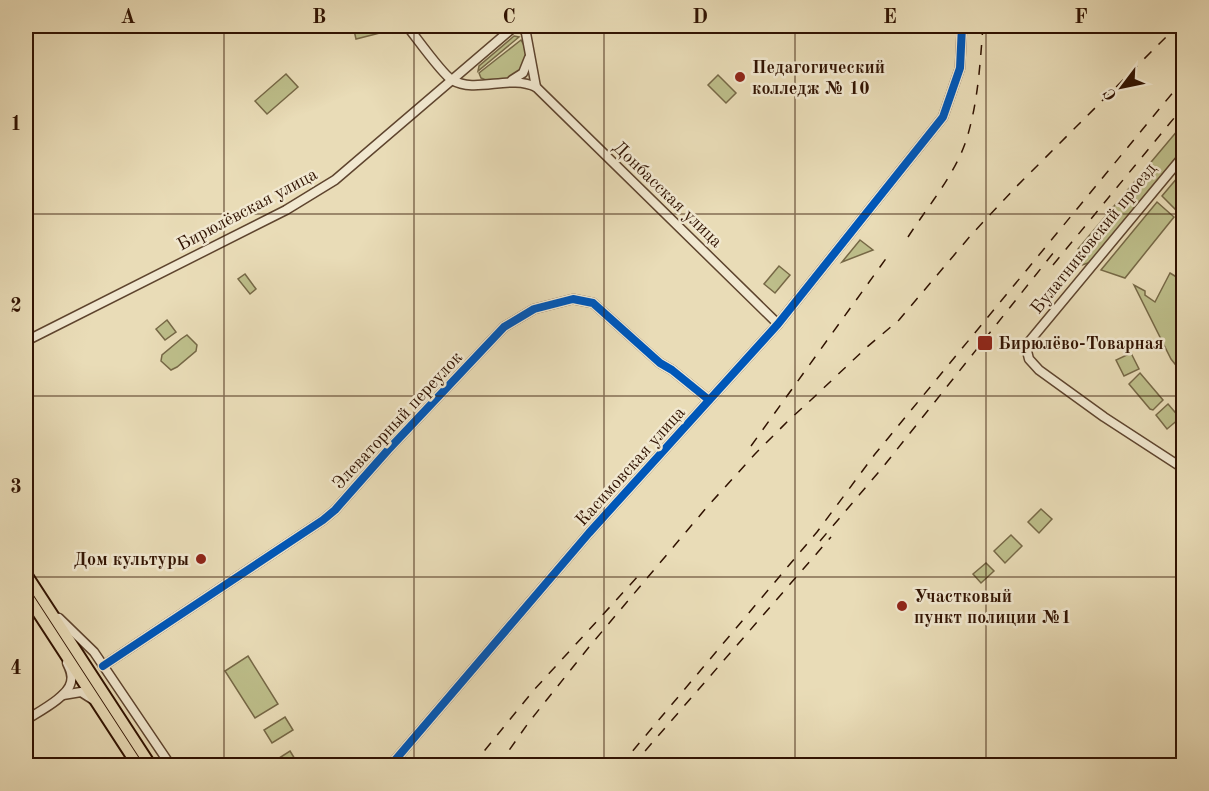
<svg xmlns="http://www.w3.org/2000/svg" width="1209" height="791" font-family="'Old Standard TT',serif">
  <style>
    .green { fill: #bdbe8a; stroke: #766846; stroke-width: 1.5 }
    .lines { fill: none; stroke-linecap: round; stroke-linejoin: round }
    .minor-casing { stroke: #5e442e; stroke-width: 11 }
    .major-casing { stroke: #301201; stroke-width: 14 }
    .minor { stroke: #f1e8d0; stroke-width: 8 }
    .major { stroke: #e9dcb7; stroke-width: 10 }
    .rail { stroke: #301201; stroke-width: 1.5; stroke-dasharray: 10 10; stroke-linecap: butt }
    .cycleway-casing { stroke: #f1e8d0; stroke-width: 11 }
    .cycleway { stroke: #0057b8; stroke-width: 8 }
    .grid { fill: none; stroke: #301201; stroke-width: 1.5; stroke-opacity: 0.55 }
    .poi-dot { fill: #8f2418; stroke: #f1e8d0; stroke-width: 2 }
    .labels { text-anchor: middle; stroke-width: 5; stroke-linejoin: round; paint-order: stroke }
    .poi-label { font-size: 18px; font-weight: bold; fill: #301201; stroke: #f1e8d0; text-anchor: start }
    .street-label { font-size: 18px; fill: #301201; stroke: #f1e8d0 }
    .neatline { fill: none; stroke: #301201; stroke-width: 2 }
    .grid-label { font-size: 20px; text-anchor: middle; font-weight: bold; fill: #301201 }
  </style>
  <rect width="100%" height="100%" fill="#e9dcb7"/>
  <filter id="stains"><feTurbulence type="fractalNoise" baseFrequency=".00333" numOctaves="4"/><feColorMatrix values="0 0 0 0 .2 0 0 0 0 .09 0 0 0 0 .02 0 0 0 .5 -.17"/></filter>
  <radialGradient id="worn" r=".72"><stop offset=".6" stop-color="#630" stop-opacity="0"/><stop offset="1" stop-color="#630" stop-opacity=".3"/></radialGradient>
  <g class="green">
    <polygon points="353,26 383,26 384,32 356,39"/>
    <polygon points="514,36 519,37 478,71 479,66"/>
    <path d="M 521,40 C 539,66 507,91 481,78 L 479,73 Z"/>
    <polygon points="286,74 298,87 267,114 255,101"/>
    <polygon points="718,75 736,93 726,103 708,85"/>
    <polygon points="1183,124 1183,150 1091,262 1082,265 1078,249"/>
    <polygon points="1183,171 1183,201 1176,210 1162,196"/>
    <polygon points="1157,202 1174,217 1125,278 1101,270"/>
    <polygon points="860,240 873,250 842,262"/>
    <polygon points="779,266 790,275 775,293 764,284"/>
    <polygon points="1170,273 1183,281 1183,374 1171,359 1134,285 1145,291 1145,295 1155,302"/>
    <polygon points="245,274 256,289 250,294 238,279"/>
    <polygon points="167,320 176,332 165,340 156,329"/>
    <polygon points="187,335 197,345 196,351 177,367 171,370 161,361 162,355 181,339"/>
    <polygon points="1131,353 1139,369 1124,376 1116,360"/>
    <polygon points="1140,373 1163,400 1153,410 1150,409 1129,384"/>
    <polygon points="1168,404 1180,418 1167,429 1156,415"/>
    <polygon points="1041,509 1052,519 1039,533 1028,522"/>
    <polygon points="1011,535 1022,546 1005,563 994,551"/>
    <polygon points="986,563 994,571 981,583 973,574"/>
    <polygon points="248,656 278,704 255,718 225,671"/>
    <polygon points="285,717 293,730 272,743 264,730"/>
    <polygon points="290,751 298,764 276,765 273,762"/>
  </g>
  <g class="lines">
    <defs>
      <g id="minor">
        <path d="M 407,26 C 416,37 442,74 452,80 C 476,94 510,74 536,87 L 778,324"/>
        <polyline points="522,26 526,33 536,87"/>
        <polyline points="512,80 523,73 529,58"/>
        <polyline points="1184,155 1028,343 1027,351 1029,359 1039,370 1104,417 1184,469"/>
        <polyline points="26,341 286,210 335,180 515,26"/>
        <polyline points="59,618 94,652 171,766"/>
        <polyline points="103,666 323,520 335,510 388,450 504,327 534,309 573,299 593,303 660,363 672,370 709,400"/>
        <polyline points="63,695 81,692 92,699"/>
        <path d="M 26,720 C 38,712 68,697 71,682 C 73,675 70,669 67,663"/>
        <polyline points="26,761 29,766"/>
        <polyline points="390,766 589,533 778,324 943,117 960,68 962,26"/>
      </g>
      <g id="major">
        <polyline points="26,574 151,766"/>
        <polyline points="26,594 138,766"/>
      </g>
    </defs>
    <use href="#minor" class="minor-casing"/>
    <use href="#major" class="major-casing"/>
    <use href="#minor" class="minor"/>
    <use href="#major" class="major"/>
    <g class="rail">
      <path d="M 908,237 C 928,206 954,176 966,141 C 978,103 980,65 983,26"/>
      <polyline points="1053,265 1184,106"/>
      <polyline points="751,446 890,253"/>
      <polyline points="820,541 883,467 1054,252"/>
      <polyline points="472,766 533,691 640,574"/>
      <polyline points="498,766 529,722 589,647 707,507 755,454 790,419 812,399 867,347 899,320 972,234 1015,188 1177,26"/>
      <polyline points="620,766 817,532 875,454 1184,79"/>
      <polyline points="632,766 831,537"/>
    </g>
    <defs>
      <g id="cycleway">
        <polyline points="103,666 323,520 335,510 388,450 504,327 534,309 573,299 593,303 660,363 672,370 709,400"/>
        <polyline points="390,766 589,533 778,324 943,117 960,68 962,26"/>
      </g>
    </defs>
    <use href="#cycleway" class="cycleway-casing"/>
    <use href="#cycleway" class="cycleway"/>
  </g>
  <path class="grid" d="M 224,26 L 224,766M 414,26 L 414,766M 604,26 L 604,766M 795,26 L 795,766M 986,26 L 986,766M 26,214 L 1184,214M 26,396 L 1184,396M 26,577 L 1184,577"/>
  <g class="poi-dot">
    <circle cx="740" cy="77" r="6"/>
    <rect x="977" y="335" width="16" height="16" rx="3"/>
    <circle cx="201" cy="559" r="6"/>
    <circle cx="902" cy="606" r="6"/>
  </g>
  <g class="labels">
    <g class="poi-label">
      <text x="752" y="73">Педагогический<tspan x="752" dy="21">колледж № 10</tspan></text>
      <text x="998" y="349">Бирюлёво-Товарная</text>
      <text x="189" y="565" text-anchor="end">Дом культуры</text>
      <text x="914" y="602">Участковый<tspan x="914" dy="21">пункт полиции №1</tspan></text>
    </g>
    <g class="street-label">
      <text transform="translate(668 194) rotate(44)" y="6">Донбасская улица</text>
      <text transform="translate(247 209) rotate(-28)" y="6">Бирюлёвская улица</text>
      <text transform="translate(1093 238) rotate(-51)" y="6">Булатниковский проезд</text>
      <text transform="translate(397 420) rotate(-47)" y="6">Элеваторный переулок</text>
      <text transform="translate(630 466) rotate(-48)" y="6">Касимовская улица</text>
    </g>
  </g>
  <rect width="1209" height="791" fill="none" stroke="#e9dcb7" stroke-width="66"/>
  <g transform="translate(1122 87) rotate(238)" stroke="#f1e8d0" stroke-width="4.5" paint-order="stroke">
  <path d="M0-4.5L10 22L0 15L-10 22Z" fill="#301201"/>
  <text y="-9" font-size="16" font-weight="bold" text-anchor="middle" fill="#301201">С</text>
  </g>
  <rect x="33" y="33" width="1143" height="725" class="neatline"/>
  <g class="grid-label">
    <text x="128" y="23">A</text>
    <text x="319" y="23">B</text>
    <text x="509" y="23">C</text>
    <text x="700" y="23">D</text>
    <text x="890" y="23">E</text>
    <text x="1081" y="23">F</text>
    <text x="16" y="130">1</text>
    <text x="16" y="312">2</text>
    <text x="16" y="493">3</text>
    <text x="16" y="674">4</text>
  </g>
  <rect width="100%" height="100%" filter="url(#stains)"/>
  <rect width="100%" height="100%" fill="url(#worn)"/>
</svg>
